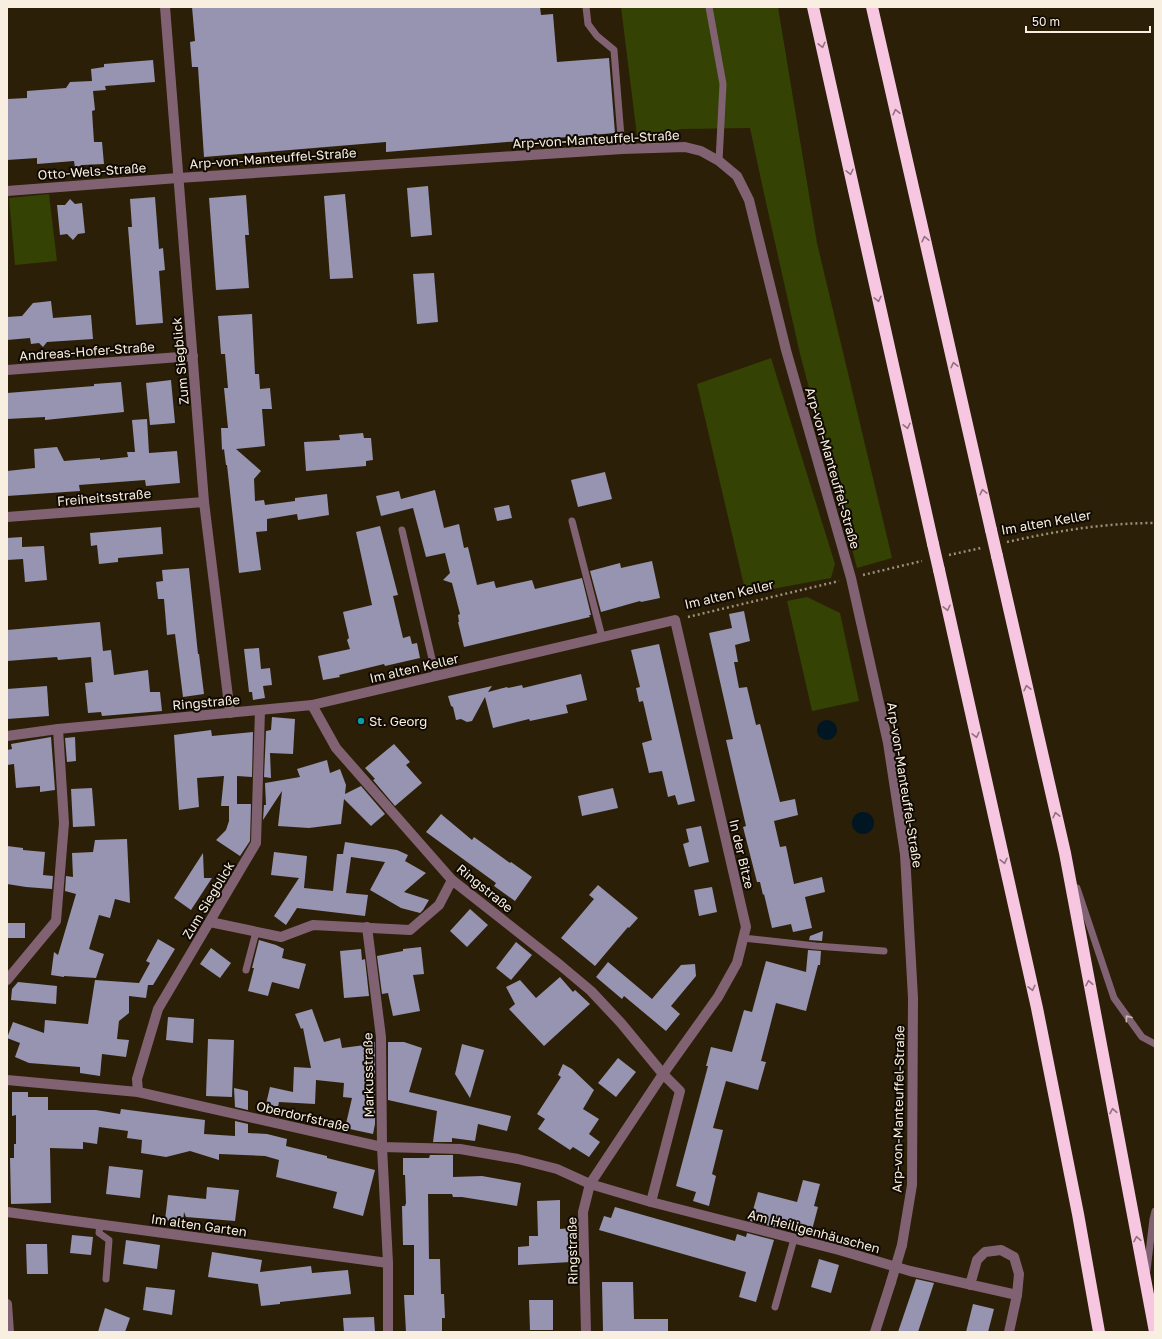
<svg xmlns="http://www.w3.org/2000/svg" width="1162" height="1339" font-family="'Golos Text',sans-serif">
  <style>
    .green { fill: #344203 }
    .water { fill: #001623 }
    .building { fill: #9694b0 }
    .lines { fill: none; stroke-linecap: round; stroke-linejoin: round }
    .path { stroke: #9b907d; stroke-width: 2.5; stroke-dasharray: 2 3; stroke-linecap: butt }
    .service { stroke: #816273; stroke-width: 7 }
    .minor { stroke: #816273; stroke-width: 10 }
    .motorway { stroke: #f7c7e1; stroke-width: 12 }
    .minor-bridge { stroke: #816273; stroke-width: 10 }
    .motorway-bridge { stroke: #f7c7e1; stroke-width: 12 }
    .oneway { stroke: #8f727d }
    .oneway2 { stroke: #c8b7b5 }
    .culture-dot { fill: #0f9aa8; stroke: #100a03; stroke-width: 1.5 }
    .labels { text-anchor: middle; stroke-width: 4; stroke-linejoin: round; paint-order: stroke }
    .street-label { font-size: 13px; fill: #f8efe1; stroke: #100a03 }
    .poi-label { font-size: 13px; fill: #f8efe1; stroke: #100a03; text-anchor: start }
  </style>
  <rect width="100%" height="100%" fill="#2c1f07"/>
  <g class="green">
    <polygon points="621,7 778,7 817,243 892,558 857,568 800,354 763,189 750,128 682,129 637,136"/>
    <polygon points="49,194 57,261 15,265 9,198"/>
    <polygon points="771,358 835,564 831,578 746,594 697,384"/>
    <polygon points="807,597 840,613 859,701 812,711 787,601"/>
  </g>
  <g class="water">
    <circle cx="827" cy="730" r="10"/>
    <circle cx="863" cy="823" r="11"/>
  </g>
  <g class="building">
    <polygon points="192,7 540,7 541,15 553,14 557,62 609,58 615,133 386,152 386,142 204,157 198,67 192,67 190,42 195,41"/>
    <polygon points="153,60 155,82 105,86 106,90 93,91 95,110 92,111 94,142 102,142 104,164 82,165 75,168 74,161 37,164 37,158 7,160 7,99 27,98 27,91 66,88 70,82 92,81 91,69 104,67 104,64"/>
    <polygon points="428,186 432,235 411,237 407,188"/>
    <polygon points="345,194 353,278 330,279 324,196"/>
    <polygon points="246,195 249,235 245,235 249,288 216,290 209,198"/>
    <polygon points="155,197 159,249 163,248 165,270 159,271 163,323 136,325 128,227 132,227 130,199"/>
    <polygon points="70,199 75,204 82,203 85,233 78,234 73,240 67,234 60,235 57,205 65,205"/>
    <polygon points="434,273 438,322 417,324 413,274"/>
    <polygon points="51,301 53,318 91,315 93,339 47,342 43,347 39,343 31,344 30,338 7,340 7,317 22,316 33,303"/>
    <polygon points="252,314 255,374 259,374 260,389 270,388 272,409 262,409 265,446 236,449 261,471 254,479 255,501 264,500 265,505 295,501 295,498 327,494 329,515 298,520 297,514 267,519 267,531 256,532 261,570 239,573 227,465 226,465 224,449 222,450 221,428 228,428 224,388 228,388 225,354 221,354 218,316"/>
    <polygon points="171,380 175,423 150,425 146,383"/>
    <polygon points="121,382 124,412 45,420 45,417 7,419 7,393 94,386 94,384"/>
    <polygon points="147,419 149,453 177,451 180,483 146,486 145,480 79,485 80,491 7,496 7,471 35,468 34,449 57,447 64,461 100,458 100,460 128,457 127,452 135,452 132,420"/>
    <polygon points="363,433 364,438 371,438 373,460 366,461 366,466 306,471 304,442 340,440 339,435"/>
    <polygon points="605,472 612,499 578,507 571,480"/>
    <polygon points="435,490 444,528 459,524 464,548 468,547 477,585 494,581 496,588 532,580 535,589 582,578 591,615 589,615 590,617 464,647 458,622 459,622 458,615 460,614 452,583 443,580 450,573 445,553 426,557 413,508 381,516 376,496 399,491 401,499"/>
    <polygon points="509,505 512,518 497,521 494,508"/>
    <polygon points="380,526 398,595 393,596 403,638 410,636 412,644 417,643 420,658 385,666 384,664 339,675 340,677 323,680 318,656 350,649 347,640 349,638 343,612 372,605 356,532"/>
    <polygon points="161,527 163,554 118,558 118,562 99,564 97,545 91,546 90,533"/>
    <polygon points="22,537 22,547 44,546 47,580 25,582 23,559 7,560 7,538"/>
    <polygon points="652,561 660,598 641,602 640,601 601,612 590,571 620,563 621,568"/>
    <polygon points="189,568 198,654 199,654 204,694 183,697 175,634 167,635 164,599 158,599 156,582 163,581 162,570"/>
    <polygon points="744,611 750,641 735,645 738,662 734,662 739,688 747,687 756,725 760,724 780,802 795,799 798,815 774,821 780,847 786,846 794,884 822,877 825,892 805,897 812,928 793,932 791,924 772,928 764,894 763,895 760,882 757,882 743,827 746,826 726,740 733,739 709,633 732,628 729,614"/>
    <polygon points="100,622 103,651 111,650 114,675 148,670 150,692 160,692 162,711 102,716 101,712 88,713 85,683 93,682 91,657 58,660 57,657 7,661 7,630"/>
    <polygon points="659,644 695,801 678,805 675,795 668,797 662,771 649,773 642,743 652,740 643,701 639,702 636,688 640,687 631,650"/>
    <polygon points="259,648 261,669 270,668 272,685 263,686 265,698 253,700 252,692 249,692 244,649"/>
    <polygon points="581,674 587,700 566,705 568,713 530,721 529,719 493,728 485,697 472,721 467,722 461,719 456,720 453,707 451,706 448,696 492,686 488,692 507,687 508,688 522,685 523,688"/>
    <polygon points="47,686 49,716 7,719 7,689"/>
    <polygon points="272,717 295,719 293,754 270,753 271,778 264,777 266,731 271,730"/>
    <polygon points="211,730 212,736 253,732 252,777 237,776 237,804 251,804 250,841 240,856 216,840 226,830 229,821 229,806 221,806 224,776 197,778 199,807 179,810 174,735"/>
    <polygon points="51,737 55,790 40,792 40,786 16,788 14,764 7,765 7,750 12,749 11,744"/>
    <polygon points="75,737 76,761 67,762 65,738"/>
    <polygon points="394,744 410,762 406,765 422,783 395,806 373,780 375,779 365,768"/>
    <polygon points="327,760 330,773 340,769 346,785 345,794 361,786 385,814 371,826 344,799 341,824 309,828 278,826 282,791 263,820 264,805 266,805 265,783 300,777 297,769"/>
    <polygon points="92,788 95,826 73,827 71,789"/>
    <polygon points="613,788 618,808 582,816 578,796"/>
    <polygon points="441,814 472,840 474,837 510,863 511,862 532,877 515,901 494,886 496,883 426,832"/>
    <polygon points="701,826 709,862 689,867 683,844 689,842 686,829"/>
    <polygon points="127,839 130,903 115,899 110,918 99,915 89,949 104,954 96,978 64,976 64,977 51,975 54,952 58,955 76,894 65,891 66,876 73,877 72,853 93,852 95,840"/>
    <polygon points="345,842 397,850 408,855 405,861 426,873 404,892 429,900 423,910 420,913 401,908 370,890 385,862 351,857 346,893 368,895 365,916 297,908 286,925 274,916 299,878 271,875 274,852 307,856 304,888 333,891 337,854 343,854"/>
    <polygon points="7,846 23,848 23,850 45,852 43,875 53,876 52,889 26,887 7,884"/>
    <polygon points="203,853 204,878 212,878 191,910 174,898"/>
    <polygon points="598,885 638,918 629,928 628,927 595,966 561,938 594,899 589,895"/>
    <polygon points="712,887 717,912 699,916 694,890"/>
    <polygon points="470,909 488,925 467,947 450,931"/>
    <rect x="7" y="923" width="18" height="15"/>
    <polygon points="823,931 822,941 809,940 810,936"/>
    <polygon points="158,939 175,949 153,985 148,985 146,998 129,996 129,1013 119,1021 117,1039 129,1040 126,1057 102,1054 100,1076 80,1073 80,1067 29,1063 15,1057 20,1043 7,1038 13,1022 44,1033 45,1020 88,1024 95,980 139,983 150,963 146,961"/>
    <polygon points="259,940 276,945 284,949 282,958 306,964 299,989 272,982 268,996 248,991 254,968 252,968"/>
    <polygon points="516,942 532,955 511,980 496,968"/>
    <polygon points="421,947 424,974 413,975 420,1011 393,1016 388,993 382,994 377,956 403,951 403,949"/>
    <polygon points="211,948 231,963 220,978 200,964"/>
    <polygon points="361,949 362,960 365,959 369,996 344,998 340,951"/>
    <polygon points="808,950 821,951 820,965 818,965 806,1011 776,1003 761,1061 766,1062 758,1090 726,1081 713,1128 723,1130 712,1174 716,1176 709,1206 693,1201 696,1192 676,1186 708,1066 706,1066 711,1047 732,1052 744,1010 752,1012 766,961 806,972"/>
    <polygon points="608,962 652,999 681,965 695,964 696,976 671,1006 680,1014 666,1031 624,996 622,999 596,977"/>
    <polygon points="560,977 573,992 575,990 590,1004 544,1046 509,1009 515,1004 506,987 520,980 536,998"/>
    <polygon points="18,982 57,986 56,1004 11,1000 12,989"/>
    <polygon points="312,1009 324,1042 340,1038 342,1048 365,1045 365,1042 375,1042 375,1124 373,1134 345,1128 352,1098 343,1097 344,1083 316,1080 315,1104 279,1102 278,1107 266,1104 270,1087 293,1092 294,1067 311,1068 303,1028 301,1029 295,1014"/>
    <polygon points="168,1017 194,1019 193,1043 166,1040"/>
    <polygon points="208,1039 234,1040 232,1097 206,1096"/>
    <polygon points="388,1042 404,1042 422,1048 409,1092 511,1116 507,1131 478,1124 475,1141 452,1138 452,1142 433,1142 437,1111 388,1100"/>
    <polygon points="462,1044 484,1050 470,1098 455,1074"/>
    <polygon points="618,1058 636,1072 616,1097 598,1083"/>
    <polygon points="563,1064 572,1069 594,1090 583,1109 599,1119 589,1134 600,1142 589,1157 573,1147 570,1150 538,1129 545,1119 537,1114 561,1077 558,1075"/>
    <polygon points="234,1088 248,1091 248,1110 235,1107"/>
    <polygon points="12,1092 28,1092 28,1097 48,1097 48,1110 96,1110 120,1114 121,1109 205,1120 204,1134 235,1136 235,1121 248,1124 248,1133 267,1134 287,1139 286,1146 327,1156 327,1158 375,1170 363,1216 333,1208 337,1192 276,1177 279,1160 265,1156 219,1154 219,1160 190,1151 166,1157 141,1153 142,1140 127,1138 128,1131 99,1127 97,1144 83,1142 83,1149 50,1148 51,1203 11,1204 10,1158 14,1158 14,1144 16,1144 16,1115 12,1116"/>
    <polygon points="430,1155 453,1155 453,1177 482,1176 521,1183 517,1206 462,1197 453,1197 452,1194 428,1194 429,1259 440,1259 441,1294 444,1294 445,1318 442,1318 442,1332 406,1332 404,1295 414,1295 414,1245 403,1245 402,1206 405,1206 406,1203 405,1175 403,1175 403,1158 429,1158"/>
    <polygon points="109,1166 143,1170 140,1198 106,1194"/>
    <polygon points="803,1180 820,1184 814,1206 818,1207 812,1230 779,1222 778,1228 750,1221 758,1192 797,1202"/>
    <polygon points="207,1187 239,1190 235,1221 186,1217 184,1212 183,1222 165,1220 168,1195 206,1199"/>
    <polygon points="560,1200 560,1229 571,1228 571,1262 518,1265 518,1247 529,1246 529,1236 538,1236 537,1201"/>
    <polygon points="615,1207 735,1241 737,1234 746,1237 747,1233 774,1240 756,1302 739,1297 746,1272 599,1230 604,1216 611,1218"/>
    <polygon points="72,1235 93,1237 91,1255 70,1253"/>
    <polygon points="126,1240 160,1245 157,1269 123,1264"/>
    <polygon points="26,1244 47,1244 48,1274 27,1274"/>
    <polygon points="212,1252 262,1260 260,1272 311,1266 312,1273 348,1270 351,1294 280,1302 280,1304 261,1306 258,1284 208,1277"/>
    <polygon points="819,1259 839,1265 831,1293 811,1287"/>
    <polygon points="916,1279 934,1283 918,1332 898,1332"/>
    <polygon points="602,1282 633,1282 634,1319 668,1319 668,1332 603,1332"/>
    <polygon points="146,1287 175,1290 172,1315 143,1310"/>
    <polygon points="529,1300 553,1300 553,1330 530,1330"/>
    <polygon points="973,1304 994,1309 988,1332 966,1332"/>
    <polygon points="105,1308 130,1318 125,1332 98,1332"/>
    <polygon points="374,1317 375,1332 344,1332 343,1318"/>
  </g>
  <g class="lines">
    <g class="path">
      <path d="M 1007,542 C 1057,531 1104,523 1155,523"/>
      <polyline points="949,555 981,548"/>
      <polyline points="863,575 922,561"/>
      <polyline points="688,617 839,581"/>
    </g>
    <g class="service">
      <polyline points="586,7 588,24 597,36 614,50 622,149"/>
      <polyline points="709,7 723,84 719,161"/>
      <polyline points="572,521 602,637"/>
      <polyline points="402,530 436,676"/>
      <polyline points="1077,888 1114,998 1142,1037 1155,1044"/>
      <polyline points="743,938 816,946 884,951"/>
      <polyline points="246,970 256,932"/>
      <polyline points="100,1225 99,1233 109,1240 106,1279"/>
      <polyline points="1147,1270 1153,1219 1155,1211"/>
      <polyline points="775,1307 794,1239"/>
    </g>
    <g class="minor">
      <polyline points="165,7 204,502 230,713"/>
      <polyline points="7,191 178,178 622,149 685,147 701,151 719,161 737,176 749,200 786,350 851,578 888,743 905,854 913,998 912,1185 902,1245"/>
      <polyline points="7,370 193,356"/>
      <polyline points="7,517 204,502"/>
      <polyline points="312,705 675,620 746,927 737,963 718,997 663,1074 590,1184 583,1212 586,1332"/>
      <polyline points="7,736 58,729 312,705 336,748 452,880 560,965 591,991 621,1023 663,1074 680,1091 651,1202"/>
      <polyline points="210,922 281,937 313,925 410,930 439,905 452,880"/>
      <polyline points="367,927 381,1037 382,1147 388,1263 388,1332"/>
      <polyline points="7,980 56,921 64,823 58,729"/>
      <polyline points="7,1080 138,1092 382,1147 460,1149 518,1159 557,1169 590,1184 651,1202 839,1250 910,1271 1017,1295 1019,1274 1014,1257 1001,1250 985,1252 977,1260 970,1285"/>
      <polyline points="138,1092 137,1079 158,1009 256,843 260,710"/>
      <polyline points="7,1212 388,1263"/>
      <polyline points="7,1304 9,1332"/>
      <polyline points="875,1332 891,1282"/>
      <polyline points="1009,1332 1017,1295"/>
    </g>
    <g class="motorway">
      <polyline points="813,7 933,544"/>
      <polyline points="872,7 991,530"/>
      <polyline points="997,556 1065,853 1155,1332"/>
      <polyline points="939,570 1037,1008 1078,1214 1099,1332"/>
    </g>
    <polyline class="minor-bridge" points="891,1282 902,1245"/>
    <g class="motorway-bridge">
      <polyline points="991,530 997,556"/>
      <polyline points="933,544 939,570"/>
    </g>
  </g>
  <defs><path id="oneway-chevron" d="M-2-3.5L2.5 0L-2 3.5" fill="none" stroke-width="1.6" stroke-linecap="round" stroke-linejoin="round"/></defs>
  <g class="oneway">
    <use href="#oneway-chevron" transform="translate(822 45) rotate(77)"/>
    <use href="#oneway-chevron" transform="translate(896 112) rotate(-103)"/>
    <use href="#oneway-chevron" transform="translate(850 172) rotate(77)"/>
    <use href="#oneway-chevron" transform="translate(925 239) rotate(-103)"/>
    <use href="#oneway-chevron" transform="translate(878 299) rotate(77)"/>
    <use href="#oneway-chevron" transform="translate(954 365) rotate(-103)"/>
    <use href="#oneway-chevron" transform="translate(907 426) rotate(77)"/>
    <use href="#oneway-chevron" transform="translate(983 492) rotate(-103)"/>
    <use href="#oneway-chevron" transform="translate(947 608) rotate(77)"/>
    <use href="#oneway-chevron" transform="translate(1027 688) rotate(-103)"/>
    <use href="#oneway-chevron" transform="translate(976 735) rotate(77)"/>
    <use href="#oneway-chevron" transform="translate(1056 815) rotate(-103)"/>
    <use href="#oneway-chevron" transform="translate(1004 861) rotate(77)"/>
    <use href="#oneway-chevron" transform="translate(1089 983) rotate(-101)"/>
    <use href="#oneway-chevron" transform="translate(1032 988) rotate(77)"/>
    <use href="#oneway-chevron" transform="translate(1113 1111) rotate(-101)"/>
    <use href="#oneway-chevron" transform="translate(1137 1239) rotate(-101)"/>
  </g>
  <use class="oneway2" href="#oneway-chevron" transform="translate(1128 1018) rotate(-126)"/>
  <circle class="culture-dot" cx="361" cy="721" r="4"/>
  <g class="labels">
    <g class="street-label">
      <text transform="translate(596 139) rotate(-3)" y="5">Arp-von-Manteuffel-Straße</text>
      <text transform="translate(273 158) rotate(-4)" y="5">Arp-von-Manteuffel-Straße</text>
      <text transform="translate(92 171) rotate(-4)" y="5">Otto-Wels-Straße</text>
      <text transform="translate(87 351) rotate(-4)" y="5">Andreas-Hofer-Straße</text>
      <text transform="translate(180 361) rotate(-95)" y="5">Zum Siegblick</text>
      <text transform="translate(833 468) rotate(74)" y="5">Arp-von-Manteuffel-Straße</text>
      <text transform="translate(104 497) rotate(-5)" y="5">Freiheitsstraße</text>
      <text transform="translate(1046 522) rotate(-10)" y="5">Im alten Keller</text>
      <text transform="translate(729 594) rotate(-13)" y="5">Im alten Keller</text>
      <text transform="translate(414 668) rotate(-13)" y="5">Im alten Keller</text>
      <text transform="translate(206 702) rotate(-5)" y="5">Ringstraße</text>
      <text transform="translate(905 785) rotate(81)" y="5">Arp-von-Manteuffel-Straße</text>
      <text transform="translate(742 854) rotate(77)" y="5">In der Bitze</text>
      <text transform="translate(485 888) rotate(39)" y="5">Ringstraße</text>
      <text transform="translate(208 900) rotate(-59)" y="5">Zum Siegblick</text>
      <text transform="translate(368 1075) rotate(-91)" y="5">Markusstraße</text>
      <text transform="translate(898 1109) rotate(-89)" y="5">Arp-von-Manteuffel-Straße</text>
      <text transform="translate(303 1116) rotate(13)" y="5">Oberdorfstraße</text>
      <text transform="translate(199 1225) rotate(8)" y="5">Im alten Garten</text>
      <text transform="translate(814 1231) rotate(15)" y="5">Am Heiligenhäuschen</text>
      <text transform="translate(572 1251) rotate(-91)" y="5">Ringstraße</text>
    </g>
    <g class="poi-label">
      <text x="369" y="726">St. Georg</text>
    </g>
  </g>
  <rect width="1162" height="1339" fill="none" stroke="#f8efe1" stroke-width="16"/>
  <path d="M1026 26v6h124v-6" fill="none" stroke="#f8efe1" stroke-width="2"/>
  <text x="1032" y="26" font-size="12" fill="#f8efe1" stroke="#100a03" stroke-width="3" paint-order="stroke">50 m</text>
</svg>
